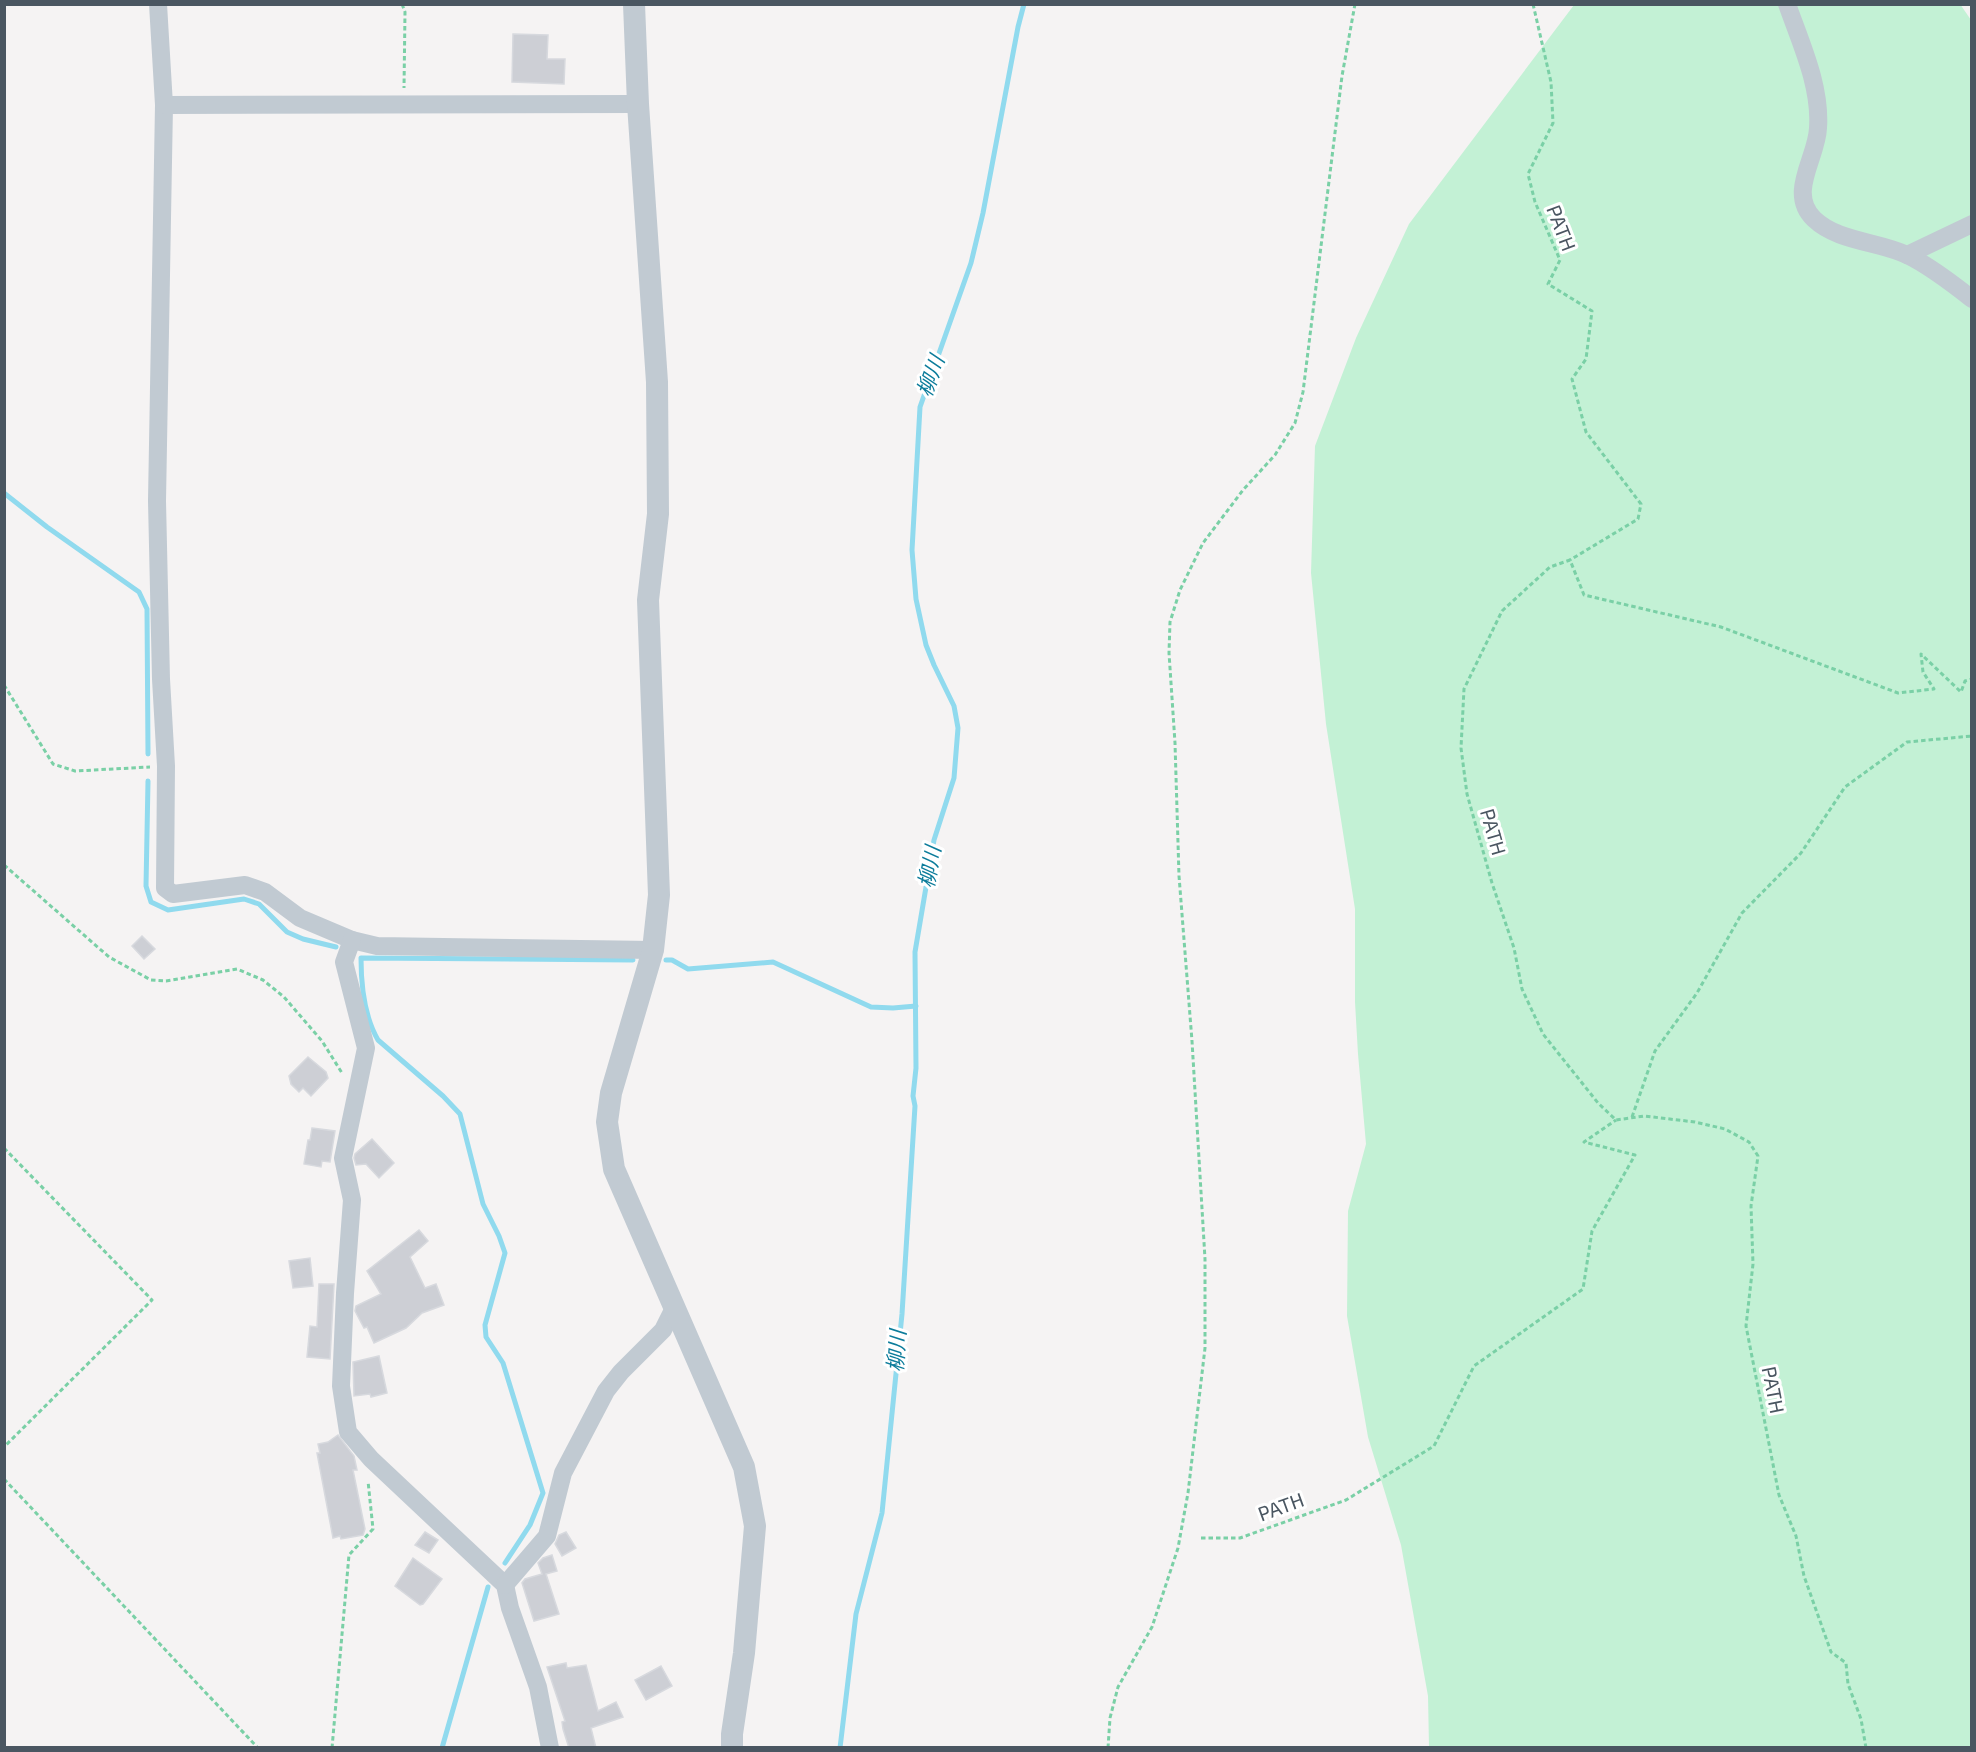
<svg xmlns="http://www.w3.org/2000/svg" width="1976" height="1752" font-family="'Exo 2','Noto Sans JP',sans-serif">
  <style>
    .green { fill: #c3f1d5 }
    .lines { fill: none; stroke-linecap: round; stroke-linejoin: round }
    .stream { stroke: #90daee; stroke-width: 5 }
    .building { fill: #cdcfd5; stroke: #d7d9de; stroke-width: 1.5 }
    .path { stroke: #7ad0a6; stroke-width: 3; stroke-dasharray: 4.5 3; stroke-linecap: butt }
    .minor { stroke: #c1cad2; stroke-width: 18 }
    .tertiary { stroke: #c1cad2; stroke-width: 22 }
    .labels { text-anchor: middle; stroke-width: 6; stroke-linejoin: round; paint-order: stroke }
    .street-label { font-size: 20px; fill: #4a5661; stroke: #fff }
    .water-label { font-size: 21px; font-style: italic; fill: #0c7c9b; stroke: #fff }
  </style>
  <rect width="100%" height="100%" fill="#f5f3f3"/>
  <polygon class="green" points="1960,4 1971,20 1971,1747 1429,1747 1428,1696 1401,1545 1368,1437 1347,1316 1348,1211 1366,1144 1358,1054 1355,1002 1355,909 1326,724 1311,573 1315,446 1356,338 1409,224 1574,5"/>
  <g class="lines">
    <g class="stream">
      <polyline points="4,493 47,527 139,592 147,609 148,754"/>
      <polyline points="148,781 146,886 151,902 168,910 244,899 259,904 287,932 303,939 336,947"/>
      <polyline points="666,960 672,960 688,969 773,962 871,1007 893,1008 916,1006"/>
      <path d="M 505,1563 L 530,1525 L 543,1493 L 503,1363 L 486,1337 L 485,1325 L 505,1253 L 499,1236 L 483,1204 L 460,1114 L 443,1096 L 378,1040 C 364,1016 361,986 361,958 L 633,960"/>
      <polyline points="442,1748 488,1587"/>
      <polyline points="840,1748 856,1614 882,1513 902,1314 915,1106 913,1096 916,1068 915,952 934,840 954,778 958,728 954,706 934,665 926,645 916,599 912,550 920,407 971,263 983,213 1018,27 1024,4"/>
    </g>
  </g>
  <g class="building">
    <polygon points="513,34 548,35 547,59 565,59 564,84 512,82"/>
    <polygon points="142,936 155,949 144,959 132,946"/>
    <polygon points="308,1057 326,1072 328,1078 311,1096 303,1088 299,1092 291,1084 289,1076"/>
    <polygon points="312,1128 335,1131 330,1162 322,1161 321,1167 304,1164 308,1140 310,1140"/>
    <polygon points="372,1139 394,1163 379,1178 366,1164 356,1165 354,1158 355,1154"/>
    <polygon points="419,1230 428,1241 410,1257 425,1288 436,1284 444,1305 422,1313 406,1328 374,1343 367,1327 364,1328 355,1311 356,1306 381,1294 367,1271"/>
    <polygon points="310,1258 313,1286 293,1288 289,1261"/>
    <polygon points="319,1284 334,1284 330,1359 307,1357 310,1326 317,1327"/>
    <polygon points="379,1356 387,1393 371,1397 370,1394 354,1396 353,1362"/>
    <polygon points="338,1435 354,1456 357,1470 353,1470 365,1529 363,1535 341,1539 340,1536 333,1538 317,1453 320,1453 318,1444 328,1442"/>
    <polygon points="425,1532 438,1540 429,1553 415,1545"/>
    <polygon points="566,1532 576,1548 562,1556 555,1544 559,1535"/>
    <polygon points="552,1555 557,1571 546,1574 559,1614 534,1621 522,1583 525,1579 542,1574 538,1563 543,1558"/>
    <polygon points="413,1558 442,1579 423,1604 420,1605 395,1586"/>
    <polygon points="566,1663 567,1668 586,1665 598,1711 616,1702 623,1717 591,1728 596,1748 569,1748 563,1729 562,1722 565,1721 547,1667"/>
    <polygon points="661,1666 672,1686 646,1700 635,1680"/>
  </g>
  <g class="lines">
    <g class="path">
      <polyline points="402,4 405,12 404,88"/>
      <polyline points="1533,4 1551,82 1553,123 1528,174 1535,202 1560,260 1548,284 1592,311 1586,359 1572,379 1586,432 1641,504 1638,519 1570,560"/>
      <polyline points="4,685 53,764 75,771 150,767"/>
      <polyline points="4,865 109,957 151,980 166,981 237,969 263,980 284,997 322,1041 342,1073"/>
      <polyline points="1632,1117 1655,1051 1697,993 1742,913 1801,853 1845,787 1907,742 1972,736"/>
      <polyline points="4,1148 152,1300 4,1447"/>
      <polyline points="4,1479 258,1748"/>
      <polyline points="1201,1538 1240,1538 1346,1500 1434,1446 1474,1366 1583,1289 1592,1231 1635,1155 1584,1142 1616,1120"/>
      <polyline points="332,1748 349,1555 373,1529 368,1481"/>
      <polyline points="1108,1748 1110,1718 1118,1687 1152,1627 1178,1548 1188,1493 1205,1348 1205,1259 1192,1041 1179,876 1175,743 1169,653 1170,622 1180,590 1203,543 1243,490 1275,455 1295,423 1303,392 1342,76 1355,4"/>
      <polyline points="1866,1748 1861,1719 1848,1684 1846,1663 1831,1652 1804,1576 1796,1536 1779,1495 1746,1326 1753,1264 1751,1206 1758,1156 1749,1142 1725,1129 1695,1122 1644,1116 1616,1120 1598,1103 1543,1034 1522,989 1514,948 1492,883 1467,794 1461,748 1464,689 1502,611 1550,567 1570,560 1584,595 1721,627 1898,693 1934,689 1923,672 1921,654 1961,692 1965,681 1972,679"/>
    </g>
    <g class="minor">
      <polyline points="158,4 164,105 157,501 161,679 166,766 165,888 173,894 245,885 265,892 300,918 352,940 377,946 653,950"/>
      <path d="M 1787,4 C 1801,44 1821,86 1818,128 C 1817,158 1787,193 1814,219 C 1838,242 1878,241 1907,255 C 1928,265 1953,284 1972,299"/>
      <polyline points="164,105 638,104"/>
      <polyline points="1907,255 1972,224"/>
      <polyline points="352,940 344,962 366,1048 343,1158 352,1200 345,1293 341,1386 348,1432 371,1459 505,1585 510,1608 538,1687 550,1748"/>
      <polyline points="505,1585 547,1536 563,1473 606,1391 621,1372 663,1330 675,1306"/>
    </g>
    <polyline class="tertiary" points="634,4 638,104 657,382 658,514 648,600 659,895 653,950 611,1093 607,1122 614,1169 744,1467 755,1526 744,1653 732,1734 732,1748"/>
  </g>
  <g class="labels">
    <g class="street-label">
      <text transform="translate(1561 228) rotate(69)" y="7">PATH</text>
      <text transform="translate(1493 832) rotate(74)" y="7">PATH</text>
      <text transform="translate(1773 1390) rotate(79)" y="7">PATH</text>
      <text transform="translate(1281 1507) rotate(-20)" y="7">PATH</text>
    </g>
    <g class="water-label">
      <text transform="translate(931 376) rotate(-70)" y="7">柳川</text>
      <text transform="translate(930 867) rotate(-80)" y="7">柳川</text>
      <text transform="translate(897 1351) rotate(-86)" y="7">柳川</text>
    </g>
  </g>
  <rect width="1976" height="1752" fill="none" stroke="#4a5661" stroke-width="12"/>
</svg>
